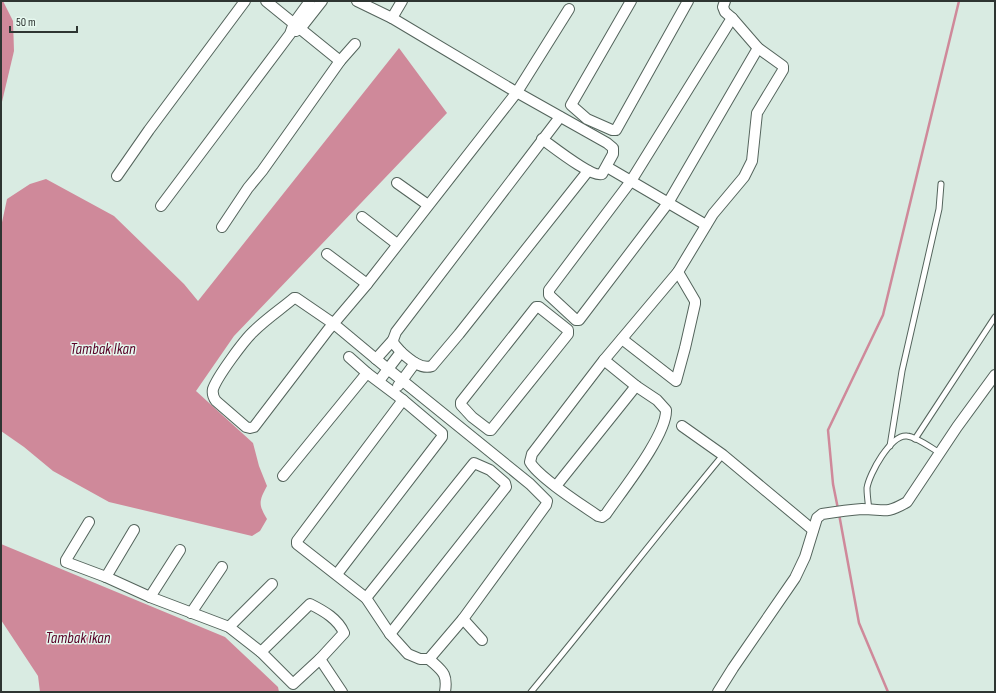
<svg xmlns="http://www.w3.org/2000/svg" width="996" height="693" font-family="'Sofia Sans Condensed',sans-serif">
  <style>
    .water { fill: #cf899a }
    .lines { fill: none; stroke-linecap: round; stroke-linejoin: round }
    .stream { stroke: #cf899a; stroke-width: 2.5 }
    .service-casing { stroke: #54645c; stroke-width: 7 }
    .minor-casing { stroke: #54645c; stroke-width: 12 }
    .service { stroke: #fff; stroke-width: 5 }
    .minor { stroke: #fff; stroke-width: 10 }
    .labels { text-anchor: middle; stroke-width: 3; stroke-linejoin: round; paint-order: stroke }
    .water-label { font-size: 16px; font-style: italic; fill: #590227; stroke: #e6f8ef }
  </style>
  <rect width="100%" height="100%" fill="#d9ebe2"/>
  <g class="water">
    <polygon points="1,1 3,1 13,21 14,51 1,106"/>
    <path d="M 399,48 L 447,113 L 234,336 L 196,391 L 253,443 L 259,466 L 267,486 C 259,501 258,504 267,519 L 260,531 L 252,536 L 109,502 L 53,471 L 24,447 L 1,431 L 1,227 L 7,199 L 30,184 L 46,179 L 114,216 L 184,284 L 198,301 Z"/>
    <polygon points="1,544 225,637 278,687 279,692 40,692 38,676 1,620"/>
  </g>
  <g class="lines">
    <g class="stream">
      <polyline points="838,509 833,484 828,430 883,315 959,1"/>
      <polyline points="839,514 859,623 888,692"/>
    </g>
    <defs>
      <g id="service">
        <polyline points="915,439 995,317"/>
        <polyline points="890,446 902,371 939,209 941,184"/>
        <path d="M 869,510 C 868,502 867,495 867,488 C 869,474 891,434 907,436 C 917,437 931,448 940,453"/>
        <path d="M 531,692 C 596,614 658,533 723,455"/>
      </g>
      <g id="minor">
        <path d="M 357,1 L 392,18 L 511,89 L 607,143 L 613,148 L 613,154 L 602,174 C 592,178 552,146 542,139"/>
        <polyline points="631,1 571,105 587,119 612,130 616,130 688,1"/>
        <polyline points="392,18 402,1"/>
        <polyline points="732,18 631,181 549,290 549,295 576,320 579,320 668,203 758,48"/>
        <polyline points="296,31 300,29 322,1"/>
        <polyline points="340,61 355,44"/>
        <polyline points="607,167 706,225"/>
        <polyline points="117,176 149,130 245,1"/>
        <polyline points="397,183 428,205"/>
        <polyline points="161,206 290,34 294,23 310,1"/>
        <polyline points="362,217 397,244"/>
        <polyline points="222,227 248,188 262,171 340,61 266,1"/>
        <polyline points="327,254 367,284"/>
        <polygon points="536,307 539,307 568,330 568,334 491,430 489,430 472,417 461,405 461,402"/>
        <polyline points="622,339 676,381 685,348 695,304 695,301 678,272"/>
        <path d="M 401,352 C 409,359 421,370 432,366 L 459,334 L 588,171"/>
        <polyline points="349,357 367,373"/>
        <polyline points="376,359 393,340"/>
        <polyline points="604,360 678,272 713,214 744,177 752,161 757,113 783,70 783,66 758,48 732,18 725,12 723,7 725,1"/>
        <path d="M 604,360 L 636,386 L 657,400 L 666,410 C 667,435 621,492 606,514 L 602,517 L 598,516 C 582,505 538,477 530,462 L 532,454 Z"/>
        <path d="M 379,381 L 388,369 L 334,324 L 296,298 L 294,298 C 281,309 266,319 254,331 C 244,340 217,377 213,389 C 212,394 213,397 216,401 L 246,427 L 250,428 L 254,427 L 328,330 L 367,284 L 517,92 L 569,9"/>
        <polyline points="398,386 415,363"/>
        <polyline points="403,400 297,541 297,544 366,598 390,634 408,654 420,659 429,659"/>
        <polyline points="682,426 723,455 813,530"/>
        <polyline points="283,476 367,373 403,400 442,433 442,437 337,574"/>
        <polyline points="556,486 636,386"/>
        <polyline points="89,522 66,560 66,562 106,577 150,597 229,627 261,652"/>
        <polyline points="106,577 134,530"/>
        <polyline points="150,597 180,550"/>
        <polyline points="366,598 474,463 490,470 505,483 506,487 390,634"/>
        <path d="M 310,604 C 324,611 338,619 344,633 L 320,659 L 293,684 L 261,652 Z"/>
        <polyline points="191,613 222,567"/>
        <polyline points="463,619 482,640"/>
        <polyline points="229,627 272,584"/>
        <polyline points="320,659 342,692"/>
        <path d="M 445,692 C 448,673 442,671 429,659 L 463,619 L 546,505 L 547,501 L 530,484 L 388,369 L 401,352 L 394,344 L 393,340 L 396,332 L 560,117"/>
        <path d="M 718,692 L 733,668 L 795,578 L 805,557 L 817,518 L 822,514 C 835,512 849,510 862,509 C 884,509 885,515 907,502 L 957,427 L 995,375"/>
      </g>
    </defs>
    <use href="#service" class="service-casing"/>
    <use href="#minor" class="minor-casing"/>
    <use href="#service" class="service"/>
    <use href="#minor" class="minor"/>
  </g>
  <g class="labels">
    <g class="water-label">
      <text x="103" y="354">Tambak Ikan</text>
      <text x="78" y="643">Tambak ikan</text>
    </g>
  </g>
  <rect width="996" height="693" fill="none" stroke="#2e3532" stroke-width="4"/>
  <path d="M10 26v6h67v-6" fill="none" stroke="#2e3532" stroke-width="2"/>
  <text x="16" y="26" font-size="12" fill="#2e3532" stroke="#e6f8ef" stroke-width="3" paint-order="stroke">50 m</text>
</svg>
